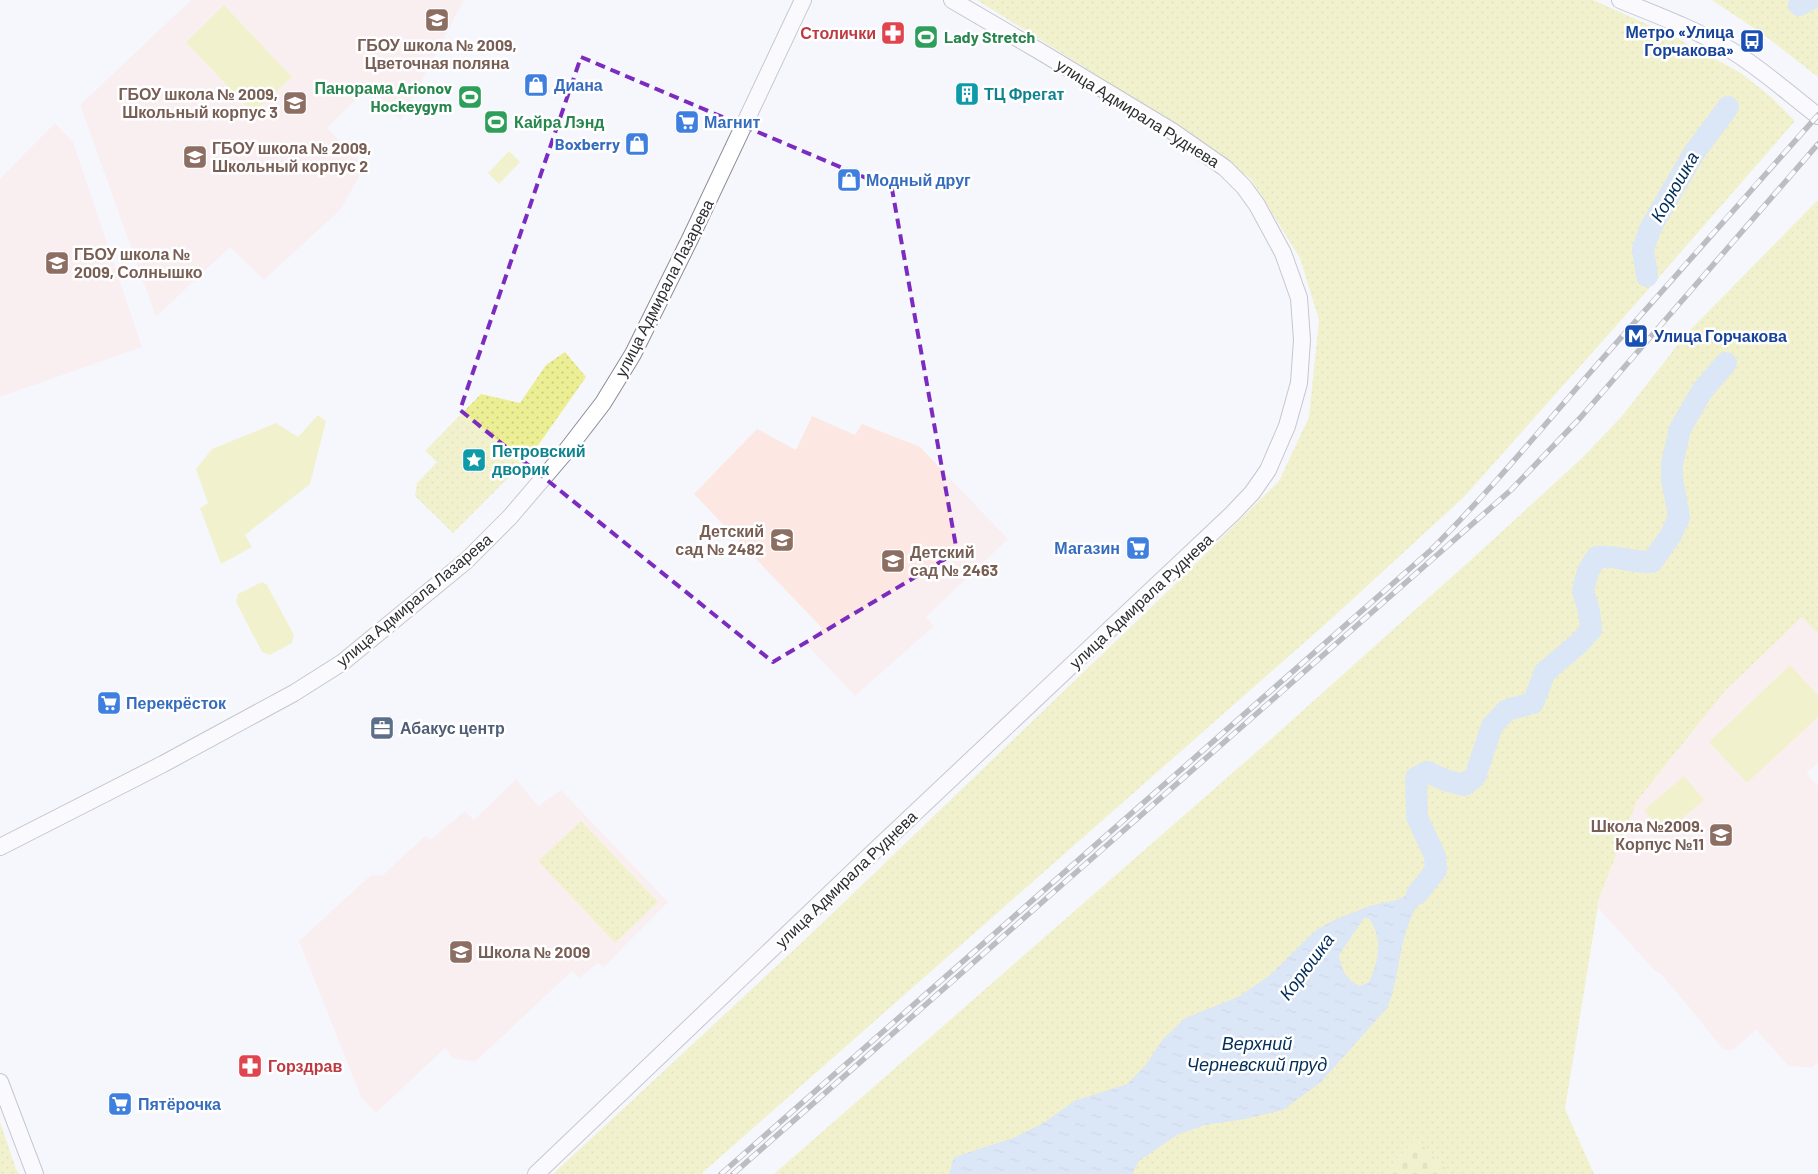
<svg xmlns="http://www.w3.org/2000/svg" width="1818" height="1174" font-family="Barlow,sans-serif">
  <style>
    .education { fill: #fde7e3 }
    .green { fill: #ebee92 }
    .cemetery { fill: url(#cemetery-stones) }
    .park { fill: url(#park-dots) }
    .water { fill: url(#water-ripples); fill-rule: evenodd }
    .lines { fill: none; stroke-linecap: round; stroke-linejoin: round }
    .river { stroke: #bbd3f0; stroke-width: 22 }
    .minor-casing { stroke: #8c8c97; stroke-width: 18 }
    .minor { stroke: #fff; stroke-width: 16 }
    .rail-casing { stroke: #77777d; stroke-width: 5.5 }
    .rail { stroke: #fff; stroke-width: 4; stroke-dasharray: 11; stroke-linecap: butt }
    .marked { fill: none; stroke: #7b2cbf; stroke-width: 4; stroke-dasharray: 10 6; stroke-linejoin: round }
    .labels { text-anchor: middle; stroke-width: 5; stroke-linejoin: round; paint-order: stroke }
    .transit-label { font-size: 16px; font-weight: bold; fill: #164399; stroke: #fff; text-anchor: end }
    .health-label { font-size: 16px; font-weight: bold; fill: #be3a42; stroke: #fff; text-anchor: end }
    .leisure-label { font-size: 16px; font-weight: bold; fill: #27864d; stroke: #fff; text-anchor: start }
    .education-label { font-size: 16px; font-weight: bold; fill: #785e54; stroke: #fff; text-anchor: start }
    .shop-label { font-size: 16px; font-weight: bold; fill: #366cbe; stroke: #fff; text-anchor: start }
    .culture-label { font-size: 16px; font-weight: bold; fill: #0d838f; stroke: #fff; text-anchor: start }
    .street-label { font-size: 16px; fill: #2d2d32; stroke: #fff }
    .service-label { font-size: 16px; font-weight: bold; fill: #4e5e75; stroke: #fff; text-anchor: start }
    .water-label { font-size: 18px; font-style: italic; fill: #022e5a; stroke: #fff }
  </style>
  <defs>
    <pattern id="cemetery-stones" width="16" height="16" patternUnits="userSpaceOnUse" patternTransform="scale(1.25)"><rect width="16" height="16" fill="#ebee92"/><path d="M2 7V4a2 2 0 0 1 4 0v3zM10 15v-3a2 2 0 0 1 4 0v3z" fill="#cacc7e"/></pattern>
    <pattern id="park-dots" width="8" height="8" patternUnits="userSpaceOnUse" patternTransform="scale(1.25)"><rect width="8" height="8" fill="#ebee92"/><path d="M2 2h.1M6 6h.1" fill="none" stroke="#cacc7e" stroke-width="1.8" stroke-linecap="round"/></pattern>
    <pattern id="water-ripples" width="26" height="14" patternUnits="userSpaceOnUse" patternTransform="scale(1.25)"><rect width="26" height="14" fill="#bbd3f0"/><path d="M2 4q2-2 4 0t4 0M15 11q2-2 4 0t4 0" fill="none" stroke="#a1b5ce"/></pattern>
  </defs>
  <rect width="100%" height="100%" fill="#f6f6fd"/>
  <g class="education">
    <polygon points="191,0 464,0 401,120 370,86 327,128 365,166 341,209 264,280 230,247 156,317 80,105"/>
    <polygon points="55,123 73,142 142,347 0,397 0,179"/>
    <polygon points="812,416 855,435 862,424 920,447 1008,539 926,617 934,626 855,696 806,644 822,628 694,494 757,429 796,450"/>
    <polygon points="1802,616 1818,634 1818,763 1806,773 1818,786 1818,1062 1812,1068 1789,1066 1756,1030 1734,1049 1728,1051 1722,1048 1679,995 1660,973 1655,971 1598,908 1599,899 1637,801 1725,691"/>
    <polygon points="516,779 538,806 561,790 668,902 604,967 598,963 579,978 572,971 475,1062 453,1058 445,1048 376,1113 361,1097 299,941 371,875 382,876 425,836 430,840 465,811 474,820"/>
  </g>
  <g class="green">
    <polygon points="224,5 292,77 253,113 186,42"/>
    <polygon points="509,151 520,162 499,184 488,173"/>
    <polygon points="318,415 326,421 310,484 245,535 252,547 221,564 200,508 208,503 196,469 212,449 276,423 298,437"/>
    <polygon points="262,582 267,585 294,635 292,643 270,655 262,652 236,602 238,594"/>
    <polygon points="1790,665 1818,695 1818,717 1747,783 1709,742"/>
    <polygon points="1684,776 1704,800 1664,834 1644,810"/>
  </g>
  <polygon class="cemetery" points="1416,1139 1451,1174 1383,1174"/>
  <g class="park">
    <polygon points="977,0 1593,0 1671,35 1741,73 1771,97 1795,121 1647,291 1464,497 1330,620 701,1174 553,1174 811,934 1170,589 1279,481 1309,417 1319,320 1300,258 1251,179 1095,74"/>
    <polygon points="1712,0 1818,0 1818,77 1764,35"/>
    <polygon points="1818,200 1818,634 1802,617 1725,691 1637,801 1599,899 1565,1109 1594,1174 1451,1174 1416,1139 1383,1174 774,1174 1261,748 1494,539 1583,457 1622,416 1687,333"/>
    <polygon points="565,352 586,377 532,454 453,533 415,496 417,483 437,462 425,451 481,394 520,403 546,365"/>
    <polygon points="581,821 658,902 615,943 538,861"/>
    <polygon points="0,1122 16,1169 19,1174 0,1174"/>
  </g>
  <path class="water" d="M 1436,870 L 1438,873 C 1427,891 1413,909 1407,928 C 1398,955 1398,983 1387,1008 L 1321,1082 L 1283,1110 L 1245,1119 L 1205,1125 L 1177,1135 L 1139,1161 L 1132,1174 L 949,1174 L 954,1157 L 1013,1138 L 1045,1122 L 1074,1101 L 1127,1084 L 1145,1066 L 1163,1039 L 1185,1018 L 1238,997 L 1269,976 L 1315,931 L 1332,921 L 1369,906 L 1397,900 L 1417,890 L 1432,872 ZM 1364,918 L 1369,918 C 1383,939 1379,960 1369,982 L 1360,986 C 1347,981 1341,969 1339,955 Z"/>
  <g class="lines">
    <g class="river">
      <polyline points="1799,5 1809,0"/>
      <polyline points="1647,276 1643,249 1651,227 1694,153 1728,107"/>
      <path d="M 1417,894 L 1436,870 L 1435,856 L 1417,817 L 1416,778 L 1427,772 L 1445,780 L 1464,785 L 1475,777 L 1492,726 L 1507,710 L 1533,703 L 1545,672 L 1578,644 L 1591,630 L 1589,611 L 1583,591 L 1588,571 L 1597,557 C 1618,555 1632,563 1652,562 L 1671,535 L 1679,517 L 1672,479 L 1672,464 L 1680,429 L 1702,391 L 1726,363"/>
    </g>
    <defs>
      <g id="minor">
        <path d="M 1620,0 C 1657,15 1694,29 1729,49 C 1761,68 1789,94 1818,116"/>
        <polyline points="0,847 163,764 294,693 343,662 466,561 510,517 563,455 603,403 633,354 690,239 803,0"/>
        <polyline points="0,1082 35,1174"/>
        <polyline points="536,1174 867,858 1232,514 1252,493 1268,470 1287,426 1299,383 1302,340 1299,298 1283,253 1257,205 1244,187 1225,168 1172,131 1041,52 952,0"/>
      </g>
    </defs>
    <use href="#minor" class="minor-casing"/>
    <use href="#minor" class="minor"/>
    <defs>
      <g id="rail">
        <path d="M 721,1174 L 1431,550 C 1489,492 1541,429 1595,367 C 1669,283 1743,199 1818,115"/>
        <polyline points="733,1174 1511,490 1581,417 1818,144"/>
      </g>
    </defs>
    <use href="#rail" class="rail-casing"/>
    <use href="#rail" class="rail"/>
  </g>
  <path d="M0 0H1818V1174H0ZM 581,57 L 892,189 L 957,552 L 773,662 L 460,410 Z" fill="#f6f6fd" fill-opacity=".55" fill-rule="evenodd"/>
  <path class="marked" d="M 581,57 L 892,189 L 957,552 L 773,662 L 460,410 Z"/>
  <defs>
    <symbol id="school-square" viewBox="-11 -11 22 22"><rect x="-9" y="-9" width="18" height="18" rx="4" fill="#8d6e63" stroke="#fff"/><path d="M0-5L7-2L0 1L-7-2ZM-4 1L0 2.5L4 1V4Q0 6-4 4Z" fill="#fff"/></symbol>
    <symbol id="pharmacy-square" viewBox="-11 -11 22 22"><rect x="-9" y="-9" width="18" height="18" rx="4" fill="#e0444e" stroke="#fff"/><path d="M-2-6h4v4h4v4h-4v4h-4v-4h-4v-4h4Z" fill="#fff"/></symbol>
    <symbol id="stadium-square" viewBox="-11 -11 22 22"><rect x="-9" y="-9" width="18" height="18" rx="4" fill="#2e9e5b" stroke="#fff"/><path d="M0-5a6.5 5 0 1 0 0 10a6.5 5 0 1 0 0-10ZM-3.5-1.8h7v3.6h-7Z" fill="#fff"/></symbol>
    <symbol id="bus-square" viewBox="-11 -11 22 22"><rect x="-9" y="-9" width="18" height="18" rx="4" fill="#1a4fb4" stroke="#fff"/><path d="M-5-6H5V4H4V6H2V4H-2V6H-4V4H-5ZM-3.5-4V0h7V-4ZM-3.5 1.2v1.5H-2V1.2ZM2 1.2v1.5H3.5V1.2Z" fill="#fff"/></symbol>
    <symbol id="shop-square" viewBox="-11 -11 22 22"><rect x="-9" y="-9" width="18" height="18" rx="4" fill="#3f7fe0" stroke="#fff"/><path d="M-5-2.5h2.3a2.7 3.5 0 0 1 5.4 0H5L5.5 6h-11ZM-1.5-2.5h3a1.5 2.3 0 0 0-3 0Z" fill="#fff"/></symbol>
    <symbol id="building-square" viewBox="-11 -11 22 22"><rect x="-9" y="-9" width="18" height="18" rx="4" fill="#0f9aa8" stroke="#fff"/><path d="M-4-6H4V6H1V3H-1V6H-4ZM-2.5-4.3h1.7v1.8h-1.7ZM.8-4.3h1.7v1.8H.8ZM-2.5-1h1.7V.8h-1.7ZM.8-1h1.7V.8H.8Z" fill="#fff"/></symbol>
    <symbol id="supermarket-square" viewBox="-11 -11 22 22"><rect x="-9" y="-9" width="18" height="18" rx="4" fill="#3f7fe0" stroke="#fff"/><path d="M-6-5.5h2.5l.6 2H6L4.5 2H-2.5L-4.4-4H-6ZM-1.5 3.2a1.3 1.3 0 1 0 .1 0ZM3 3.2a1.3 1.3 0 1 0 .1 0Z" fill="#fff"/></symbol>
    <symbol id="metro-square" viewBox="-11 -11 22 22"><rect x="-9" y="-9" width="18" height="18" rx="4" fill="#1a4fb4" stroke="#fff"/><path d="M-5.5 5V-5H-3L0 0L3-5H5.5V5H3V-.5L0 4L-3-.5V5Z" fill="#fff"/></symbol>
    <symbol id="sight-square" viewBox="-11 -11 22 22"><rect x="-9" y="-9" width="18" height="18" rx="4" fill="#0f9aa8" stroke="#fff"/><path d="M0-6L1.8-2.2L6-1.7L2.9 1.2L3.7 5.4L0 3.3L-3.7 5.4L-2.9 1.2L-6-1.7L-1.8-2.2Z" fill="#fff"/></symbol>
    <symbol id="office-square" viewBox="-11 -11 22 22"><rect x="-9" y="-9" width="18" height="18" rx="4" fill="#5c6f8a" stroke="#fff"/><path d="M-6-3h4V-5.5h4V-3h4V5H-6ZM-1-4.5V-3h2v-1.5ZM-6 0V1H6V0Z" fill="#fff"/></symbol>
  </defs>
  <g fill-rule="evenodd">
    <use href="#school-square" x="423" y="6" width="28" height="28"/>
    <use href="#pharmacy-square" x="879" y="19" width="28" height="28"/>
    <use href="#stadium-square" x="912" y="23" width="28" height="28"/>
    <use href="#bus-square" x="1738" y="27" width="28" height="28"/>
    <use href="#shop-square" x="522" y="71" width="28" height="28"/>
    <use href="#building-square" x="953" y="80" width="28" height="28"/>
    <use href="#stadium-square" x="456" y="83" width="28" height="28"/>
    <use href="#school-square" x="281" y="89" width="28" height="28"/>
    <use href="#stadium-square" x="482" y="108" width="28" height="28"/>
    <use href="#supermarket-square" x="673" y="108" width="28" height="28"/>
    <use href="#shop-square" x="623" y="130" width="28" height="28"/>
    <use href="#school-square" x="181" y="143" width="28" height="28"/>
    <use href="#shop-square" x="835" y="166" width="28" height="28"/>
    <use href="#school-square" x="43" y="249" width="28" height="28"/>
    <use href="#metro-square" x="1622" y="322" width="28" height="28"/>
    <use href="#sight-square" x="460" y="446" width="28" height="28"/>
    <use href="#school-square" x="768" y="526" width="28" height="28"/>
    <use href="#supermarket-square" x="1124" y="534" width="28" height="28"/>
    <use href="#school-square" x="879" y="547" width="28" height="28"/>
    <use href="#supermarket-square" x="95" y="689" width="28" height="28"/>
    <use href="#office-square" x="368" y="714" width="28" height="28"/>
    <use href="#school-square" x="1707" y="821" width="28" height="28"/>
    <use href="#school-square" x="447" y="938" width="28" height="28"/>
    <use href="#pharmacy-square" x="236" y="1052" width="28" height="28"/>
    <use href="#supermarket-square" x="106" y="1090" width="28" height="28"/>
  </g>
  <g class="labels">
    <g class="transit-label">
      <text x="1734" y="38">Метро «Улица<tspan x="1734" dy="18">Горчакова»</tspan></text>
      <text x="1654" y="342" text-anchor="start">Улица Горчакова</text>
    </g>
    <g class="health-label">
      <text x="876" y="39">Столички</text>
      <text x="268" y="1072" text-anchor="start">Горздрав</text>
    </g>
    <g class="leisure-label">
      <text x="944" y="43">Lady Stretch</text>
      <text x="452" y="94" text-anchor="end">Панорама Arionov<tspan x="452" dy="18">Hockeygym</tspan></text>
      <text x="514" y="128">Кайра Лэнд</text>
    </g>
    <g class="education-label">
      <text x="437" y="51" text-anchor="middle">ГБОУ школа № 2009,<tspan x="437" dy="18">Цветочная поляна</tspan></text>
      <text x="278" y="100" text-anchor="end">ГБОУ школа № 2009,<tspan x="278" dy="18">Школьный корпус 3</tspan></text>
      <text x="212" y="154">ГБОУ школа № 2009,<tspan x="212" dy="18">Школьный корпус 2</tspan></text>
      <text x="74" y="260">ГБОУ школа №<tspan x="74" dy="18">2009, Солнышко</tspan></text>
      <text x="764" y="537" text-anchor="end">Детский<tspan x="764" dy="18">сад № 2482</tspan></text>
      <text x="910" y="558">Детский<tspan x="910" dy="18">сад № 2463</tspan></text>
      <text x="1704" y="832" text-anchor="end">Школа №2009.<tspan x="1704" dy="18">Корпус №11</tspan></text>
      <text x="478" y="958">Школа № 2009</text>
    </g>
    <g class="shop-label">
      <text x="554" y="91">Диана</text>
      <text x="704" y="128">Магнит</text>
      <text x="620" y="150" text-anchor="end">Boxberry</text>
      <text x="866" y="186">Модный друг</text>
      <text x="1120" y="554" text-anchor="end">Магазин</text>
      <text x="126" y="709">Перекрёсток</text>
      <text x="138" y="1110">Пятёрочка</text>
    </g>
    <g class="culture-label">
      <text x="984" y="100">ТЦ Фрегат</text>
      <text x="492" y="457">Петровский<tspan x="492" dy="18">дворик</tspan></text>
    </g>
    <g class="street-label">
      <text transform="translate(1138 113) rotate(32)" y="6">улица Адмирала Руднева</text>
      <text transform="translate(664 288) rotate(-63)" y="6">улица Адмирала Лазарева</text>
      <text transform="translate(414 600) rotate(-40)" y="6">улица Адмирала Лазарева</text>
      <text transform="translate(1141 601) rotate(-43)" y="6">улица Адмирала Руднева</text>
      <text transform="translate(846 879) rotate(-44)" y="6">улица Адмирала Руднева</text>
    </g>
    <g class="service-label">
      <text x="400" y="734">Абакус центр</text>
    </g>
    <g class="water-label">
      <text transform="translate(1675 187) rotate(-60)" y="6">Корюшка</text>
      <text transform="translate(1307 967) rotate(-53)" y="6">Корюшка</text>
      <text x="1257" y="1050">Верхний<tspan x="1257" dy="21">Черневский пруд</tspan></text>
    </g>
  </g>
</svg>
